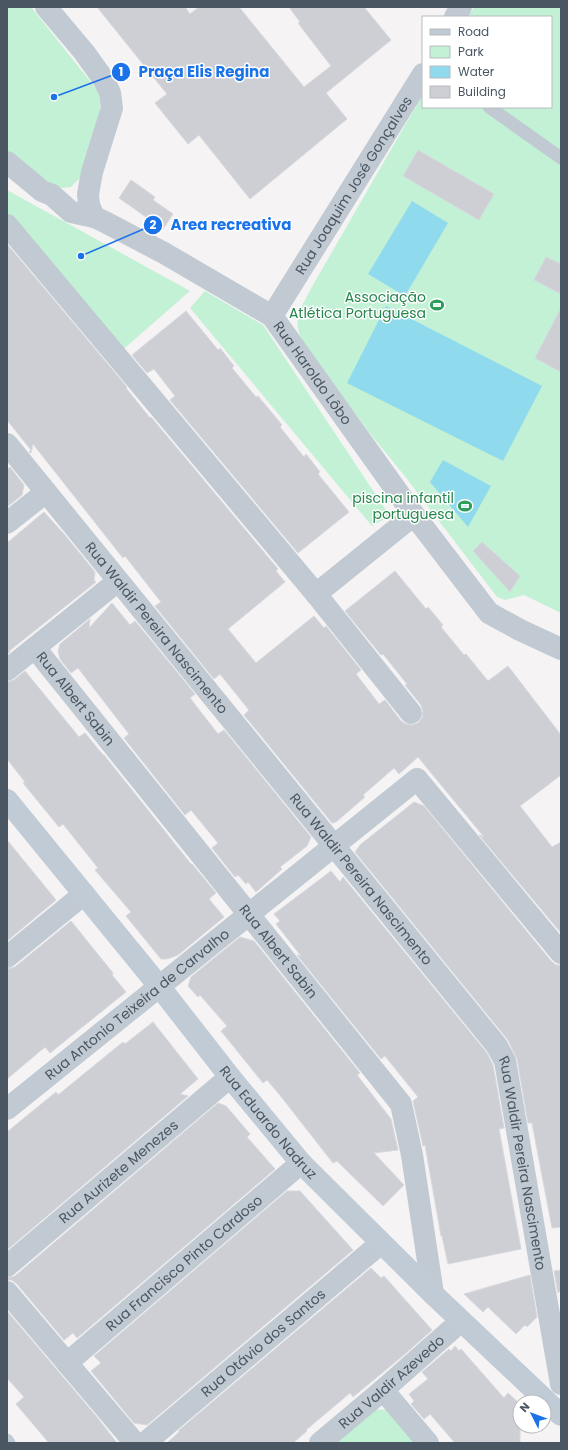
<svg xmlns="http://www.w3.org/2000/svg" width="568" height="1450" font-family="Poppins,sans-serif">
  <style>
    .green { fill: #c3f1d5 }
    .water { fill: #90daee }
    .building { fill: #cdcfd5; stroke: #d7d9de }
    .lines { fill: none; stroke-linecap: round; stroke-linejoin: round }
    .lane { stroke: #c1cad2; stroke-width: 13 }
    .street { stroke: #c1cad2; stroke-width: 22 }
    .secondary { stroke: #c1cbd6; stroke-width: 22 }
    .labels { text-anchor: middle; stroke-width: 3; stroke-linejoin: round; paint-order: stroke }
    .street-label { font-size: 14px; fill: #4a5661; stroke: #fff }
    .leisure-label { font-size: 14px; fill: #27864d; stroke: #fff; text-anchor: end }
    .leader { fill: none; stroke: #1a73e8; stroke-width: 1.5 }
    .callout-dot { fill: #1a73e8; stroke: #fff; stroke-width: 1.5 }
    .mark-label { font-size: 12px; text-anchor: middle; font-weight: bold; fill: #fff }
    .callout-label { font-size: 15px; text-anchor: middle; font-weight: bold; fill: #1a73e8; stroke: #fff; stroke-width: 3; stroke-linejoin: round; paint-order: stroke }
  </style>
  <rect width="100%" height="100%" fill="#f5f3f3"/>
  <g class="green">
    <path d="M 7,7 L 31,7 L 97,90 C 100,97 101,104 100,111 L 80,178 L 71,187 L 63,188 L 57,187 L 37,174 L 7,151 Z"/>
    <path d="M 474,7 L 561,7 L 561,613 L 524,595 L 505,600 L 497,597 L 404,475 L 372,436 L 308,350 C 289,322 299,312 313,285 L 423,94 L 423,107 L 551,107 L 551,17 L 468,17 Z"/>
    <polygon points="7,190 190,291 119,353 7,220"/>
    <polygon points="205,291 263,325 390,516 372,526 190,308"/>
    <polygon points="375,1409 387,1410 417,1443 332,1443"/>
  </g>
  <g class="water">
    <polygon points="412,201 448,223 405,296 368,274"/>
    <polygon points="386,306 542,386 503,461 347,383"/>
    <polygon points="443,460 491,486 468,527 430,482"/>
  </g>
  <g class="building">
    <polygon points="97,7 185,7 190,14 199,7 239,7 304,87 331,66 298,23 300,22 289,7 364,7 391,40 326,93 347,119 250,199 199,135 188,144 155,103 167,94"/>
    <polygon points="418,150 494,194 479,220 403,176"/>
    <polygon points="131,180 155,197 153,200 173,214 163,229 119,198"/>
    <polygon points="7,244 127,387 126,388 150,418 151,417 278,569 276,571 285,582 228,629 256,663 314,616 324,628 326,626 361,670 356,674 379,704 385,700 401,721 406,724 412,725 418,723 422,718 423,711 421,705 405,685 407,684 383,654 381,655 345,611 395,571 426,609 428,607 443,625 441,627 464,655 466,654 488,681 508,666 561,735 561,775 520,806 552,847 561,842 561,933 479,835 484,837 418,757 399,774 394,768 363,795 365,797 336,822 332,823 244,715 249,710 220,674 214,679 155,606 161,602 125,556 123,558 33,444 31,453 29,452 31,450 7,420"/>
    <polygon points="546,257 561,264 561,294 534,280"/>
    <polygon points="561,308 561,372 535,358"/>
    <polygon points="186,311 218,350 220,348 234,366 232,368 256,397 258,396 282,425 280,427 304,457 306,454 320,472 318,474 349,512 298,553 170,400 175,396 154,369 147,373 132,355"/>
    <polygon points="10,467 24,485 22,495 7,507 7,470"/>
    <polygon points="44,512 64,534 95,572 94,581 96,582 9,651 10,652 7,654 7,543"/>
    <polygon points="482,542 520,576 510,592 473,551"/>
    <polygon points="112,603 130,625 135,621 195,694 190,698 218,734 224,730 311,837 307,846 280,867 282,869 256,892 248,882 246,884 238,875 235,877 212,848 218,843 191,810 185,815 124,738 129,734 78,668 71,673 60,659 58,651 60,644 90,619 89,628"/>
    <polygon points="25,671 79,737 85,733 103,755 104,755 191,864 192,864 216,893 209,899 224,917 178,955 167,959 161,959 126,916 131,912 95,870 98,868 63,824 59,827 23,783 25,782 7,759 7,682 14,680"/>
    <polygon points="414,802 424,806 551,961 556,965 561,965 561,1227 552,1228 532,1123 528,1123 517,1059 508,1040 355,852 360,845"/>
    <polygon points="7,840 56,900 7,941"/>
    <polygon points="331,871 340,882 343,877 487,1053 493,1065 504,1128 499,1129 521,1249 448,1264 442,1236 441,1236 425,1145 423,1146 413,1101 418,1097 385,1056 381,1059 297,955 301,956 276,924 280,921 274,914"/>
    <polygon points="71,921 113,973 112,975 126,992 50,1053 45,1047 7,1079 7,969 15,967"/>
    <polygon points="240,937 254,941 360,1073 357,1075 391,1119 398,1150 374,1153 404,1185 383,1206 337,1161 333,1163 279,1094 267,1080 263,1083 221,1031 227,1026 200,995 198,997 188,986 191,977"/>
    <polygon points="153,1022 198,1079 180,1094 188,1096 7,1250 7,1132 56,1092 58,1095 123,1042 125,1044"/>
    <polygon points="218,1103 226,1106 250,1134 247,1137 275,1169 77,1338 73,1333 64,1340 17,1284 12,1280 7,1280 7,1278 15,1276"/>
    <polygon points="287,1191 300,1191 353,1250 147,1425 134,1423 91,1371 101,1363 94,1356"/>
    <polygon points="371,1268 381,1278 384,1276 432,1330 405,1354 353,1397 350,1393 306,1430 307,1431 293,1443 167,1443 180,1431 178,1431"/>
    <polygon points="561,1270 561,1290 558,1293 554,1271"/>
    <polygon points="530,1275 537,1317 527,1327 525,1325 516,1334 488,1307 483,1312 464,1294"/>
    <polygon points="7,1311 96,1416 117,1443 49,1443 16,1404 24,1397 7,1378"/>
    <polygon points="455,1346 459,1351 461,1349 504,1398 508,1393 520,1404 520,1443 455,1443 430,1414 424,1419 411,1404 414,1401 409,1394 428,1379 422,1372 449,1349 451,1351"/>
  </g>
  <g class="lines">
    <g class="lane">
      <polyline points="489,107 561,158"/>
      <polyline points="7,1440 9,1443"/>
    </g>
    <g class="street">
      <polyline points="46,7 84,52 104,80 110,93 112,108 92,172 88,194 89,205 94,217"/>
      <polyline points="455,17 461,7"/>
      <path id="s1" d="M 7,162 L 42,191 L 52,195 L 71,212 L 94,217 L 103,221 L 164,253 L 272,316 L 414,515 L 489,613 L 520,630 L 561,649"/>
      <polyline points="7,225 316,594 411,713"/>
      <path id="s2" d="M 272,316 L 423,74"/>
      <path id="s3" d="M 7,444 L 497,1046 L 505,1061 L 561,1384"/>
      <polyline points="7,523 46,492"/>
      <polyline points="316,594 414,515"/>
      <path id="s4" d="M 35,648 L 401,1104 L 412,1155 L 433,1294"/>
      <polyline points="7,670 118,581"/>
      <polyline points="7,957 84,894"/>
      <path id="s5" d="M 7,1109 L 417,779 L 561,953"/>
      <path id="s6" d="M 7,1266 L 230,1077"/>
      <polyline points="7,1292 135,1443"/>
      <path id="s7" d="M 67,1363 L 301,1163"/>
      <polyline points="383,1390 428,1443"/>
      <path id="s8" d="M 145,1443 L 381,1243"/>
      <path id="s9" d="M 320,1443 L 383,1390 L 461,1321"/>
    </g>
    <path class="secondary" id="s10" d="M 7,800 L 159,986 L 230,1077 L 301,1163 L 433,1294 L 561,1415"/>
  </g>
  <defs>
    <symbol id="stadium-bare" viewBox="-9 -9 18 18"><path d="M0-5a6.5 5 0 1 0 0 10a6.5 5 0 1 0 0-10ZM-3.5-1.8h7v3.6h-7Z" fill="#2e9e5b" stroke="#fff" stroke-width="2.5" paint-order="stroke"/></symbol>
  </defs>
  <g fill-rule="evenodd">
    <use href="#stadium-bare" x="427" y="295" width="20" height="20"/>
    <use href="#stadium-bare" x="455" y="496" width="20" height="20"/>
  </g>
  <g class="labels">
    <g class="street-label">
      <text dy="5" stroke="none"><textPath href="#s2" startOffset="154">Rua Joaquim José Gonçalves</textPath></text>
      <text dy="5" stroke="none"><textPath href="#s1" startOffset="379">Rua Haroldo Lôbo</textPath></text>
      <text dy="5" stroke="none"><textPath href="#s3" startOffset="237">Rua Waldir Pereira Nascimento</textPath></text>
      <text dy="5" stroke="none"><textPath href="#s4" startOffset="65">Rua Albert Sabin</textPath></text>
      <text dy="5" stroke="none"><textPath href="#s3" startOffset="561">Rua Waldir Pereira Nascimento</textPath></text>
      <text dy="5" stroke="none"><textPath href="#s4" startOffset="389">Rua Albert Sabin</textPath></text>
      <text dy="5" stroke="none"><textPath href="#s5" startOffset="167">Rua Antonio Teixeira de Carvalho</textPath></text>
      <text dy="5" stroke="none"><textPath href="#s10" startOffset="415">Rua Eduardo Nadruz</textPath></text>
      <text dy="5" stroke="none"><textPath href="#s3" startOffset="897">Rua Waldir Pereira Nascimento</textPath></text>
      <text dy="5" stroke="none"><textPath href="#s6" startOffset="146">Rua Aurizete Menezes</textPath></text>
      <text dy="5" stroke="none"><textPath href="#s7" startOffset="154">Rua Francisco Pinto Cardoso</textPath></text>
      <text dy="5" stroke="none"><textPath href="#s8" startOffset="155">Rua Otávio dos Santos</textPath></text>
      <text dy="5" stroke="none"><textPath href="#s9" startOffset="94">Rua Valdir Azevedo</textPath></text>
    </g>
    <g class="leisure-label">
      <text x="426" y="302">Associação<tspan x="426" dy="16">Atlética Portuguesa</tspan></text>
      <text x="454" y="503">piscina infantil<tspan x="454" dy="16">portuguesa</tspan></text>
    </g>
  </g>
  <path class="leader" d="M54 97L121 72M81 256L153 225"/>
  <g class="callout-dot">
    <circle cx="54" cy="97" r="4"/>
    <circle cx="81" cy="256" r="4"/>
    <circle cx="121" cy="72" r="10"/>
    <circle cx="153" cy="225" r="10"/>
  </g>
  <g class="mark-label">
    <text x="121" y="76">1</text>
    <text x="153" y="229">2</text>
  </g>
  <g class="callout-label">
    <text x="204" y="77">Praça Elis Regina</text>
    <text x="231" y="230">Area recreativa</text>
  </g>
  <rect width="568" height="1450" fill="none" stroke="#4a5661" stroke-width="16"/>
  <rect x="422" y="16" width="130" height="92" fill="#ffffff" stroke="#b7bbc0"/>
  <rect x="430" y="29" width="20" height="6" fill="#c1cbd6" stroke="#b7bbc0"/>
  <text x="458" y="36" font-size="12" fill="#4a5661">Road</text>
  <rect x="430" y="46" width="20" height="12" fill="#c3f1d5" stroke="#b7bbc0"/>
  <text x="458" y="56" font-size="12" fill="#4a5661">Park</text>
  <rect x="430" y="66" width="20" height="12" fill="#90daee" stroke="#b7bbc0"/>
  <text x="458" y="76" font-size="12" fill="#4a5661">Water</text>
  <rect x="430" y="86" width="20" height="12" fill="#cdcfd5" stroke="#b7bbc0"/>
  <text x="458" y="96" font-size="12" fill="#4a5661">Building</text>
  <g transform="translate(532 1414) rotate(312)"><circle r="19" fill="#ffffff" stroke="#b7bbc0"/>
  <path d="M0-3L7 15L0 10L-7 15Z" fill="#1a73e8"/>
  <text y="-6" font-size="11" font-weight="bold" text-anchor="middle" fill="#4a5661">N</text>
  </g>
</svg>
